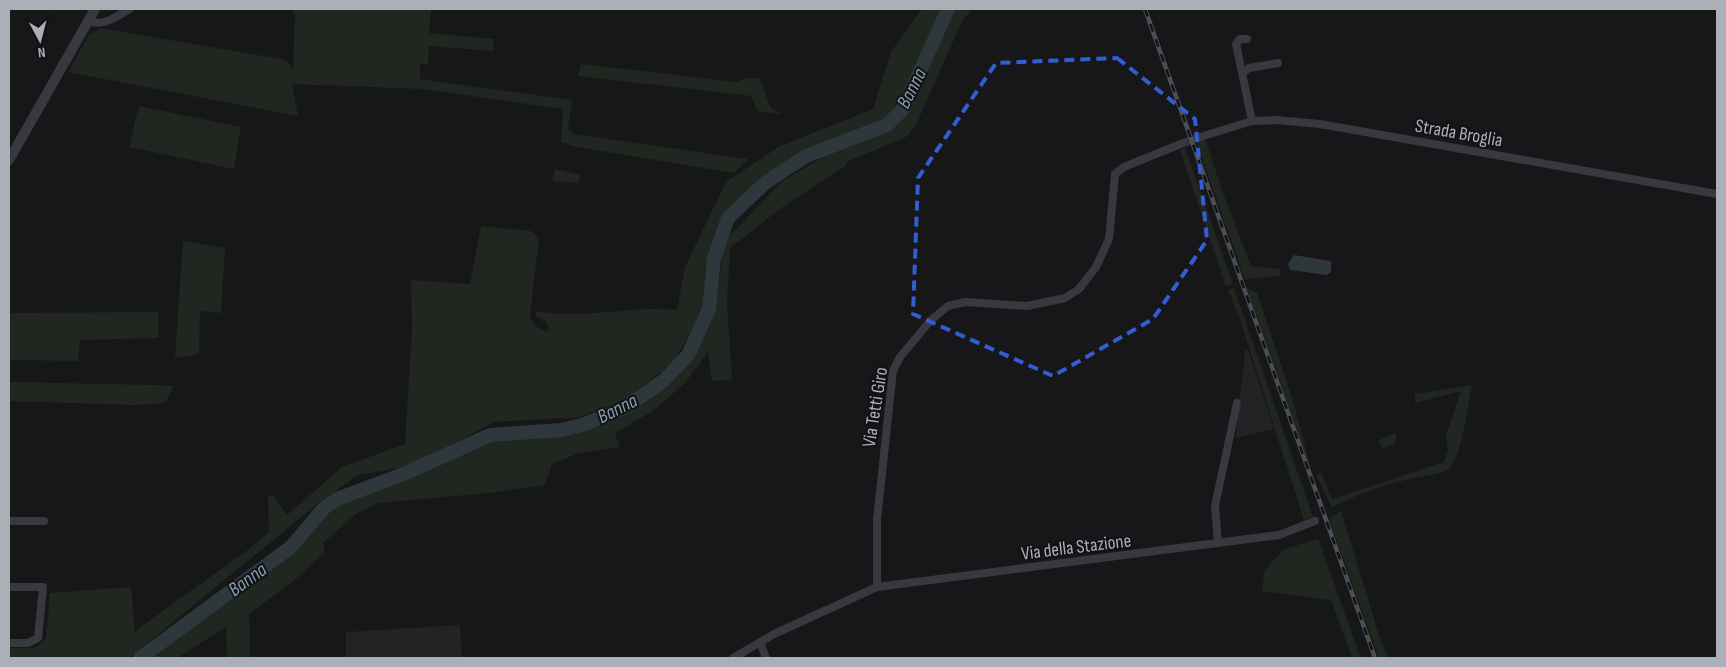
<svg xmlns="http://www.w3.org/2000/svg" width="1726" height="667" font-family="'Sofia Sans Condensed',sans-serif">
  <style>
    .built { fill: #232326 }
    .green { fill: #1f2720 }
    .water { fill: #2e373c }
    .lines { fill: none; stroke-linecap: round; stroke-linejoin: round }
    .river { stroke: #2e373c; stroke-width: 14 }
    .minor-tunnel { stroke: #343539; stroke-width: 8; stroke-dasharray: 8 4; stroke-linecap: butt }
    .minor { stroke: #38393e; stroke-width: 8 }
    .tertiary { stroke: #38393e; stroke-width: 10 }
    .rail-casing { stroke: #4b4e52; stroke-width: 4.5 }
    .rail { stroke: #121214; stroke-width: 2.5; stroke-dasharray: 8; stroke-linecap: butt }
    .marked { fill: none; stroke: #325dd3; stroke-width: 4; stroke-dasharray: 10 6; stroke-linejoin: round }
    .labels { text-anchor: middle; stroke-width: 4; stroke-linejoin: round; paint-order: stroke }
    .street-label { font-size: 19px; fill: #aaafb8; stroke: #121214 }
    .water-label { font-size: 20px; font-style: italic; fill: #839fb1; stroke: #121214 }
  </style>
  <rect width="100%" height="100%" fill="#171719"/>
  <g class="built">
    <polygon points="1248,349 1274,429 1236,438 1245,350"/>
    <polygon points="460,625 462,658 346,658 346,632"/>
  </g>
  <g class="green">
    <polygon points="293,9 431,9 429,33 494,39 493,51 429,46 428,64 420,64 420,79 572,100 568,129 574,134 748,159 734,173 577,147 561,142 563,109 423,89 292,84 298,116 68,72 89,35 100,28 286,60 293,70 295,17"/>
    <path d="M 922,9 L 943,9 L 900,104 L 885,120 L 806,150 L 764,177 L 724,215 L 705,270 L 703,310 L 674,361 L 626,400 L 579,417 L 494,422 L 411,466 L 358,475 L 315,506 L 129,658 L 9,658 L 9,648 L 34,648 L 46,639 L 50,593 L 131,587 L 135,633 L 139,628 L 249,549 L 269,532 L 268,496 L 274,496 L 287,515 L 342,467 L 405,444 L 412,328 L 411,280 L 470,284 L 481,226 L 531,231 L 539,238 L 530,315 L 534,325 L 547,332 L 549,329 L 545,320 L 536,317 L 536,311 C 583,320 629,305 677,310 L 685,267 L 726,182 L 780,146 L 873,109 L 891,52 Z"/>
    <polygon points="953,9 973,9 963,19 915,127 906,137 849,161 844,167 784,206 730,248 727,304 732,380 712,381 708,352 685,383 653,411 615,433 620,447 579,453 552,464 545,485 489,493 378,503 356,514 323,543 325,552 297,578 249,614 250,658 227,658 226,627 177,658 147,658 296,546 329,510 388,482 424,471 470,446 507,435 590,429 630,410 666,386 690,359 711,316 717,298 724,242 782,181 837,149 890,129 906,110"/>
    <polygon points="581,64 737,82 742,79 759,78 771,108 782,114 758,111 751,96 578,76"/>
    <polygon points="139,106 241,127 234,169 129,147"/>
    <polygon points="1205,138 1222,190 1251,266 1280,269 1281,276 1245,279 1196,142"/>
    <polygon points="1185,148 1233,284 1226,286 1180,150"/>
    <polygon points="555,169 580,175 579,183 552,181"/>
    <polygon points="183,241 225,248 221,313 200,311 199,354 179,358 175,357"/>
    <polygon points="1234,288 1313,517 1304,520 1240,319 1228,290"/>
    <polygon points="1247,288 1257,293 1292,397 1312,473"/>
    <polygon points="159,312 158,338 80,340 78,361 9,360 9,313"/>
    <polygon points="9,382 155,385 174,386 167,400 159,404 130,405 9,401"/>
    <path d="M 1472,385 C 1468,404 1462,452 1451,467 C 1445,474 1428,475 1419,477 C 1389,483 1360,493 1332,507 L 1316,475 L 1321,472 L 1332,499 L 1444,462 L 1448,450 L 1446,436 L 1461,391 L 1415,403 L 1415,394 Z"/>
    <polygon points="1396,433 1395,444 1383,448 1377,441"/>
    <polygon points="1341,511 1380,638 1388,658 1379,658 1329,519"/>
    <polygon points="1318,539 1361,658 1352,658 1331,600 1262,591 1265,570 1284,549"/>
  </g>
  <polygon class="water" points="1294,255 1331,261 1331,272 1327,275 1290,270 1288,264"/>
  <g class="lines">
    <polyline class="river" points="140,658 291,547 324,508 337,499 406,473 490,435 562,430 585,424 626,407 663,381 688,355 709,309 714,259 728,218 765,183 806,156 887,125 903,109 948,9"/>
    <polyline class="minor-tunnel" points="1183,143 1197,138"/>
    <g class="minor">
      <path d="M 89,21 C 104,27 117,16 130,9"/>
      <polyline points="1247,39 1240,39 1236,44 1252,121"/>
      <polyline points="1244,72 1249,68 1278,63"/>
      <polyline points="1197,138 1252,121 1275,120 1320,124 1717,194"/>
      <polyline points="9,521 44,521"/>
      <polyline points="1218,543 1215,506 1237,403"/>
      <polyline points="9,587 43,587 38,638 28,643 9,643"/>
      <polyline points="877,587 1279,535 1315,521"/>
      <polyline points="760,642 766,658"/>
      <polyline points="733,658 774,634 877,587 877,519 893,371 900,357 931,320 948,306 965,302 1027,306 1065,298 1079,289 1096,267 1109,239 1115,174 1124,167 1183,143"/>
    </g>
    <polyline class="tertiary" points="9,160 95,9"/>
    <defs>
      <polyline id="rail" points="1145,9 1375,658"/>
    </defs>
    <use href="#rail" class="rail-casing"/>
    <use href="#rail" class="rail"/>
  </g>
  <path class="marked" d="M 1117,58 L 1195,119 L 1207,240 L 1153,319 L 1053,376 L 913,314 L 918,178 L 996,63 Z"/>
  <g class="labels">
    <g class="street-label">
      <text transform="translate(1459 132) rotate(10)" y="7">Strada Broglia</text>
      <text transform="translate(874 407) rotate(-81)" y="7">Via Tetti Giro</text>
      <text transform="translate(1076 546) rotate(-7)" y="7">Via della Stazione</text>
    </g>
    <g class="water-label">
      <text transform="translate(911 88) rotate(-63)" y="7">Banna</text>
      <text transform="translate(617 408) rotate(-27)" y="7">Banna</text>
      <text transform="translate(247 579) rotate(-36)" y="7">Banna</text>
    </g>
  </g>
  <rect width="1726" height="667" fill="none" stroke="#aaafb8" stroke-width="20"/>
  <g transform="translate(40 40) rotate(173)" stroke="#121214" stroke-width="4" paint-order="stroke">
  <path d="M0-4L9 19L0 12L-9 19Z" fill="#aaafb8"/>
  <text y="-8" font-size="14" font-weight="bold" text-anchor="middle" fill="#aaafb8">N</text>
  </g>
</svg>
